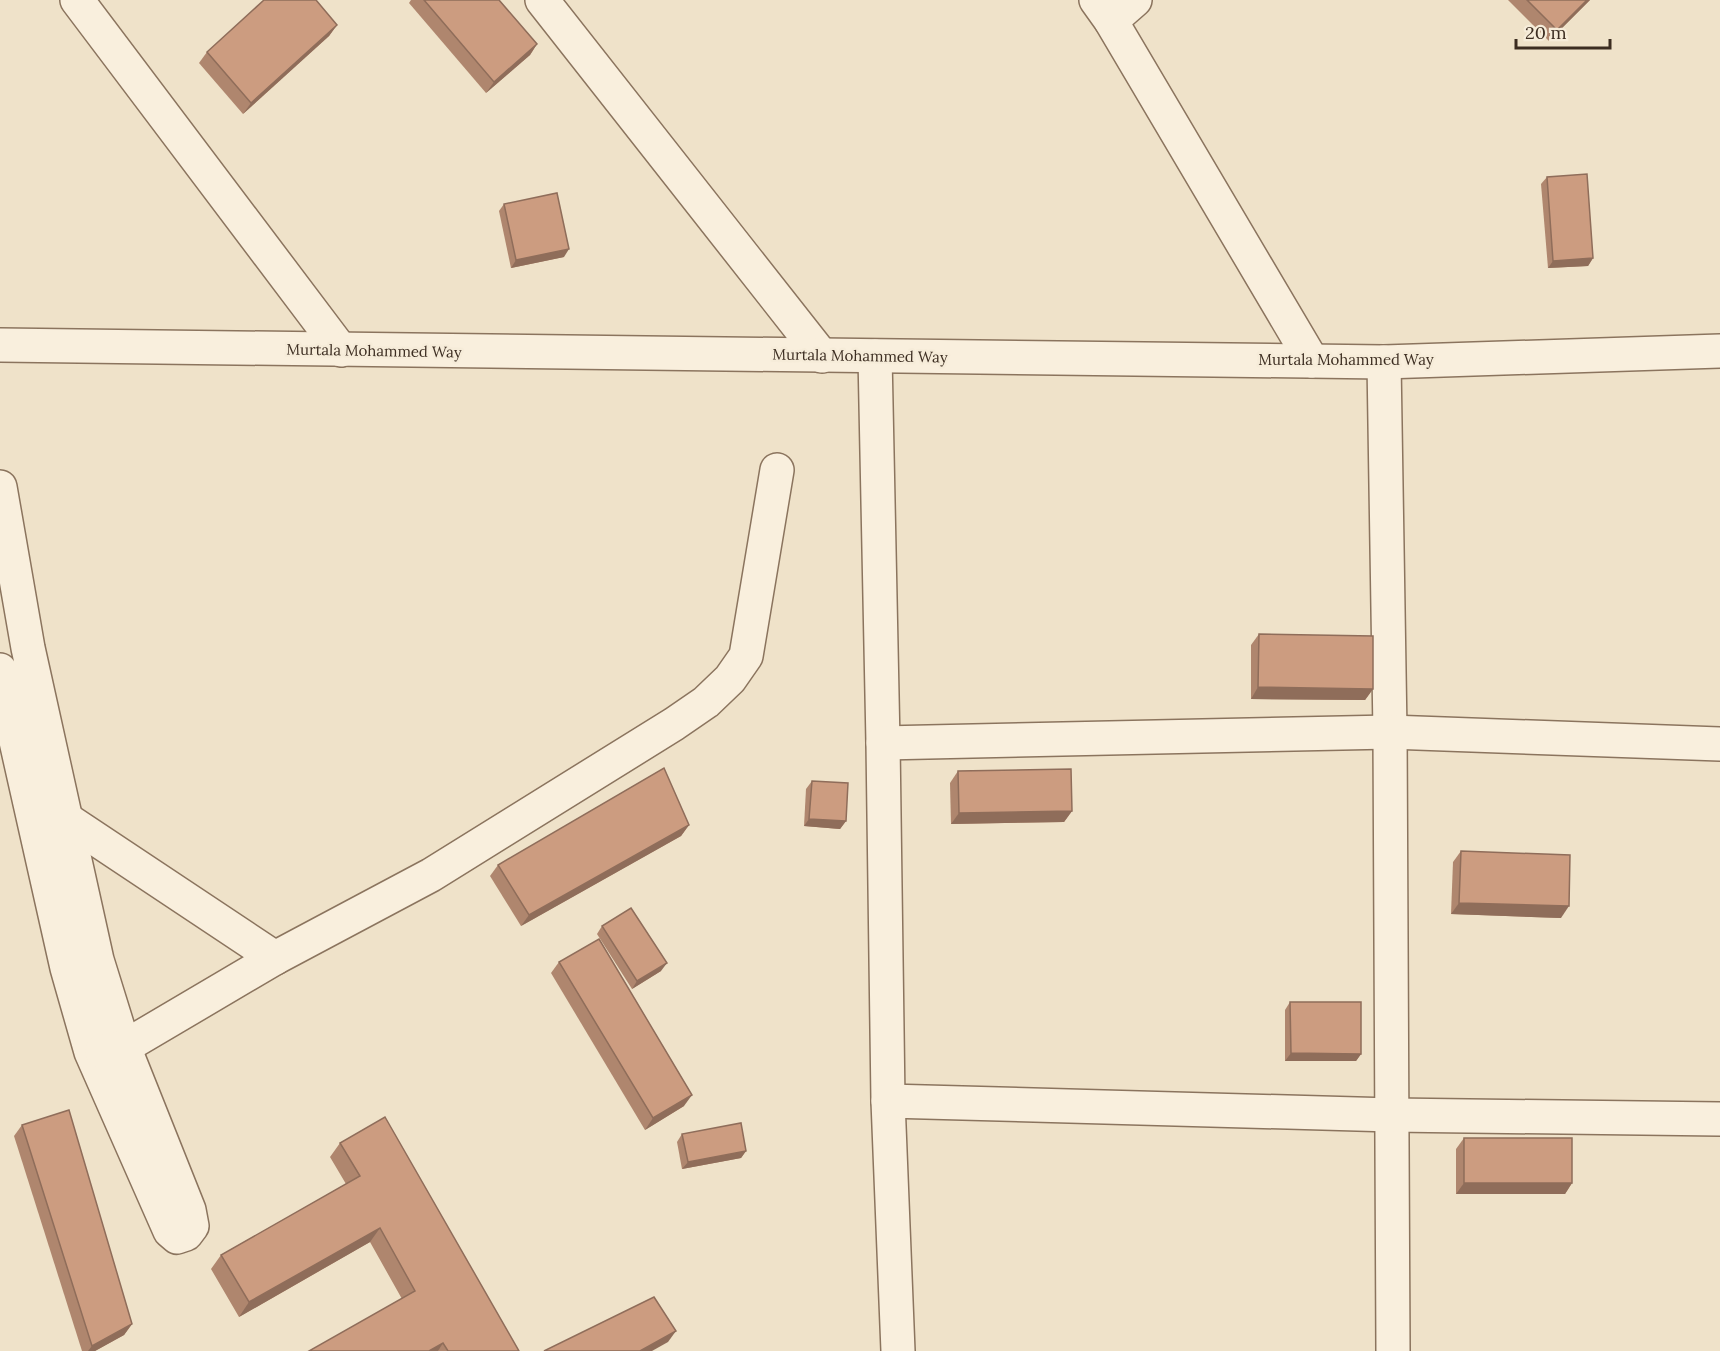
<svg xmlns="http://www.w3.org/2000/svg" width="1720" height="1351" font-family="Lora,serif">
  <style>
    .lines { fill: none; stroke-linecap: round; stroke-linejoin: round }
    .minor-casing { stroke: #8b745e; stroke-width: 36 }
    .minor { stroke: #f9efdd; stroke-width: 33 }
    .wall { fill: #af866e }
    .shaded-wall { fill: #8f6d5a }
    .building { fill: #cc9c80; stroke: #8f6d5a; stroke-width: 1.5 }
    .labels { text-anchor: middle; stroke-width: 5; stroke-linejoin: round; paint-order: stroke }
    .street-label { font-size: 15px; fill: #3c2d21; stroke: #f6ecd9 }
  </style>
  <rect width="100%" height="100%" fill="#efe2c9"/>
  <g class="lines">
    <defs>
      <g id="minor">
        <polyline points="77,0 341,350"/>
        <polyline points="542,0 822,356"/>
        <polyline points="1096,0 1111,21 1312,361"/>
        <polyline points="1111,21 1135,0"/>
        <polyline points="0,345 1384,362 1720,351"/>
        <polyline points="875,356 883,743 888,1101 898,1351"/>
        <polyline points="1384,362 1390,732 1393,1351"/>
        <polyline points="0,487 28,648 97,960 124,1047 189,1210 192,1226 186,1234 177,1237 170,1231 91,1052 67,968 0,670"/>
        <polyline points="883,743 1390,732 1720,744"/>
        <polyline points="66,819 275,958"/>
        <polyline points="102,1051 124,1047 275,958 431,875 674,724 706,702 730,679 746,656 777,470"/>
        <polyline points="888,1101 1392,1115 1720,1119"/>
      </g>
    </defs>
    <use href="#minor" class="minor-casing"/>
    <use href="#minor" class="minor"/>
  </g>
  <g class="wall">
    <polygon points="411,0 499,0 537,44 530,55 486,93 409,3"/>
    <polygon points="1508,0 1590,0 1549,41"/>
    <polygon points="337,25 329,36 243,114 199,63 207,52"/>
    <polygon points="1547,177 1593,258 1588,266 1548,268 1541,184"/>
    <polygon points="504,204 564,257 511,268 499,211"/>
    <polygon points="1259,634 1373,689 1365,700 1251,699 1251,645"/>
    <polygon points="958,771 1072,811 1064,822 951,824 950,783"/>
    <polygon points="812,781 846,821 840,829 804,826 806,789"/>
    <polygon points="689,825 681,836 521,926 490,876 498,865"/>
    <polygon points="1461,851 1561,918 1451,914 1453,862"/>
    <polygon points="602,926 661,971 632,989 597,934"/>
    <polygon points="559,962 684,1106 645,1130 551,973"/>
    <polygon points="1290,1002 1361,1054 1356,1061 1285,1061 1285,1010"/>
    <polygon points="22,1125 132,1324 124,1335 95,1351 82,1351 14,1136"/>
    <polygon points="682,1134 746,1151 741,1158 682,1169 677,1142"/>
    <polygon points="1464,1138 1572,1183 1565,1194 1456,1194 1456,1149"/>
    <polygon points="340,1143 519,1351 309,1351 402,1299 370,1242 239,1317 211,1269 221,1255 346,1184 330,1157"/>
  </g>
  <g class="shaded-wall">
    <polygon points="1587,0 1590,0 1549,41 1557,30"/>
    <polygon points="337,25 329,36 243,114 251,103"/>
    <polygon points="537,44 530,55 486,93 494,82"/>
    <polygon points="569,249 564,257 511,268 516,260"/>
    <polygon points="1593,258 1588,266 1548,268 1553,261"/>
    <polygon points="1258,687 1373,689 1365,700 1251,699"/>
    <polygon points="1072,811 1064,822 951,824 959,813"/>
    <polygon points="809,819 846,821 840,829 804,826"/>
    <polygon points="689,825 681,836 521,926 529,915"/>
    <polygon points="1459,903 1569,906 1561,918 1451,914"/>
    <polygon points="667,963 661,971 632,989 637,981"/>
    <polygon points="1291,1053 1361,1054 1356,1061 1285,1061"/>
    <polygon points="692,1095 684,1106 645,1130 653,1118"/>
    <polygon points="746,1151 741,1158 682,1169 688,1162"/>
    <polygon points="1464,1183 1572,1183 1565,1194 1456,1194"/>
    <polygon points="380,1228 370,1242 239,1317 249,1302"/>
    <polygon points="132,1324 124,1335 95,1351 88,1351 92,1346"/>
    <polygon points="676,1331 668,1342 652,1351 640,1351"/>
    <polygon points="443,1343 438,1351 429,1351"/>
  </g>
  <g class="building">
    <polygon points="264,0 316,0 337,25 251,103 207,52"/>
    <polygon points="424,0 499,0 537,44 494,82"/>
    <polygon points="1527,0 1587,0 1557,30"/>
    <polygon points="1587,174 1593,258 1553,261 1547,177"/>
    <polygon points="557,193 569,249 516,260 504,204"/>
    <polygon points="1259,634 1373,636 1373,689 1258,687"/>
    <polygon points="664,768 689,825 529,915 498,865"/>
    <polygon points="1071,769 1072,811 959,813 958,771"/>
    <polygon points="812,781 848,783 846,821 809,819"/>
    <polygon points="1461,851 1570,855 1569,906 1459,903"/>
    <polygon points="631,908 667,963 637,981 602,926"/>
    <polygon points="599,939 692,1095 653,1118 559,962"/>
    <polygon points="1290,1002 1361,1002 1361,1054 1291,1053"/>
    <polygon points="69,1110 132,1324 92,1346 22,1125"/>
    <polygon points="385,1117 519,1351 448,1351 443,1343 429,1351 309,1351 415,1291 380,1228 249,1302 221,1255 360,1176 340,1143"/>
    <polygon points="741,1123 746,1151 688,1162 682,1134"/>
    <rect x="1464" y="1138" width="108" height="45"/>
    <polygon points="654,1297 676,1331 640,1351 544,1351"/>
  </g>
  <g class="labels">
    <g class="street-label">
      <text transform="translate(374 351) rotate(1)" y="5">Murtala Mohammed Way</text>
      <text transform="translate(860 356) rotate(1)" y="5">Murtala Mohammed Way</text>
      <text x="1346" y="365">Murtala Mohammed Way</text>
    </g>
  </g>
  <path d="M1516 39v9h94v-9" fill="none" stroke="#3c2d21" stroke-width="3"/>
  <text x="1525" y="39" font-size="18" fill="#3c2d21" stroke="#f6ecd9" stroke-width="4.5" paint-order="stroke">20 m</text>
</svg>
